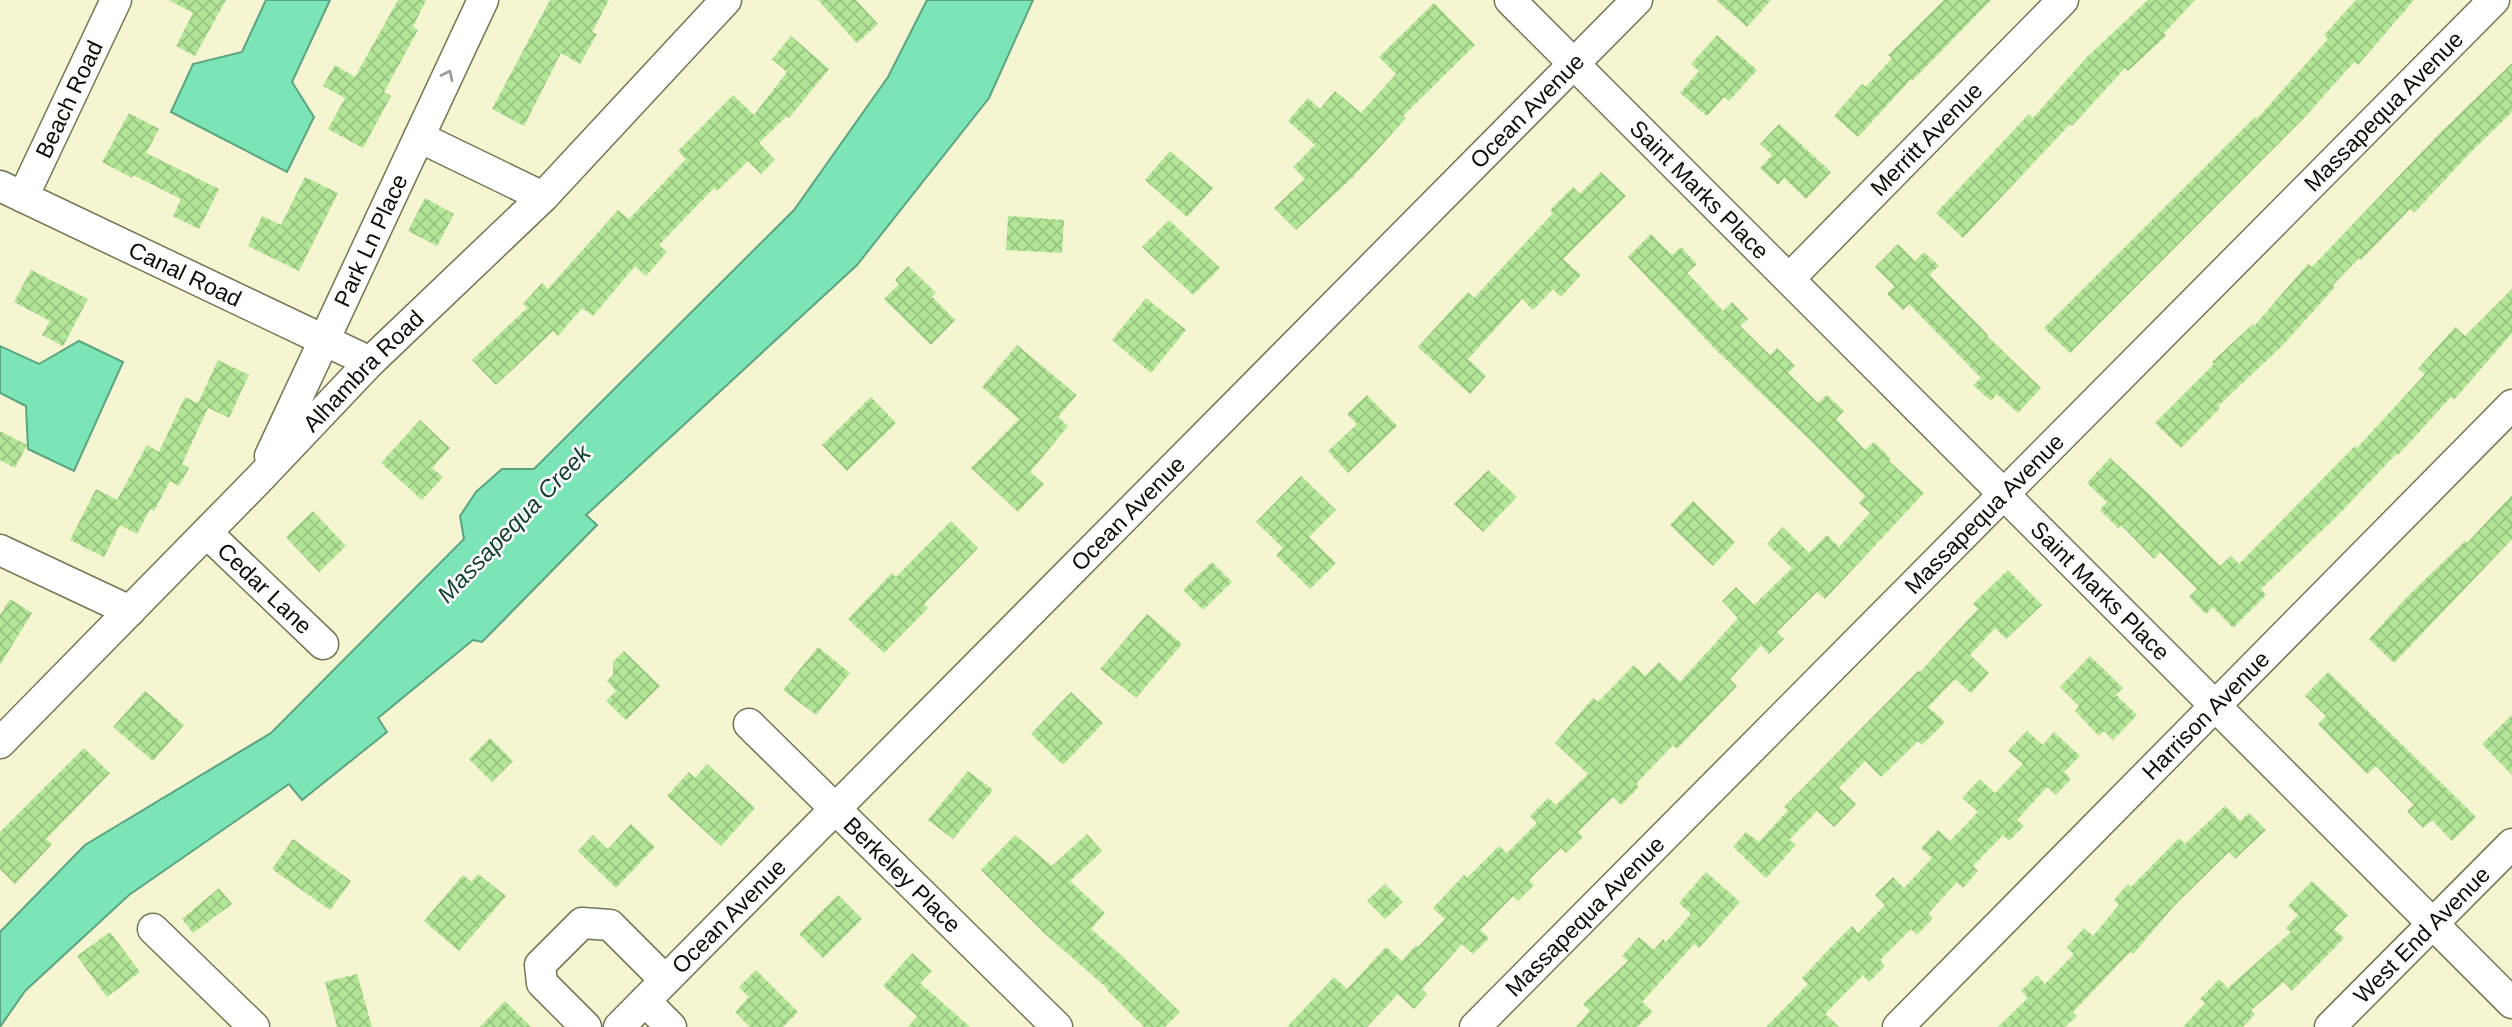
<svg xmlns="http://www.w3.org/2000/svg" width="2512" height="1027" font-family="Helvetica,sans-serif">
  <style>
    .water { fill: #7ce5b7; stroke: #5ba481; stroke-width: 2 }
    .building { fill: url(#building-cross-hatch) }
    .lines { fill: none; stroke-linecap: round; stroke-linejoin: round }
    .minor-casing { stroke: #757455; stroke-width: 33 }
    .minor { stroke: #fff; stroke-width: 30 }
    .oneway { stroke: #9f9e9a }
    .labels { text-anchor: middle; stroke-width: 5; stroke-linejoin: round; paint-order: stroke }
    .street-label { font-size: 23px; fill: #0e0d03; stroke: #fff }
    .water-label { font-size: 24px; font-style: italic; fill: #13402e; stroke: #fff }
  </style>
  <defs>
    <pattern id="building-cross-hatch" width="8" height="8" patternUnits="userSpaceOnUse" patternTransform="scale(1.75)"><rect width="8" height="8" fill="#b2e595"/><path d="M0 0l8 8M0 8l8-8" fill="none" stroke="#98c37f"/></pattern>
  </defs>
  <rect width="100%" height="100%" fill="#f5f5d1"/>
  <g class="water">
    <polygon points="266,0 330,0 292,82 314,117 287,172 171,112 193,64 242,52"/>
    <polygon points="927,0 1033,0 989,98 857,265 586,515 597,525 482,642 473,640 378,718 387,732 302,800 289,784 129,895 25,991 0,1027 0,932 85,845 271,733 464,539 460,516 476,492 502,469 534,469 794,210 888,77"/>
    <polygon points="79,341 123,362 74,471 28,449 26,406 0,393 0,346 39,364"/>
  </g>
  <g class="building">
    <polygon points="169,0 226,0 195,56 176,46 193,13"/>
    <polygon points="398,0 426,0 413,27 418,30 384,92 391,96 363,148 328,129 345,98 323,86 335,65 355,77"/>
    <polygon points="550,0 609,0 592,32 597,34 580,64 561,53 524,126 492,109"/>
    <polygon points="818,0 856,0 878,24 857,43"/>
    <polygon points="1716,0 1771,0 1747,27"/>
    <polygon points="1944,0 1991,0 1913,80 1911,79 1858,137 1834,116 1862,84 1866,87 1892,58 1888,55"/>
    <polygon points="2148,0 2195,0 2164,33 2166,36 2128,71 2125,68 2072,126 2070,124 1963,238 1936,213 2029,114 2033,118 2087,57"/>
    <polygon points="2356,0 2414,0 2358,65 2354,62 2303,119 2070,353 2044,328 2255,117 2257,119 2328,39 2324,35"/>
    <polygon points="1434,3 1475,45 1403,116 1406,118 1352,178 1296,230 1274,208 1305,179 1293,167 1315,145 1288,121 1308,98 1320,109 1335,91 1361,113 1396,74 1379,57"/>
    <polygon points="1717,35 1757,70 1729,101 1724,97 1707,116 1680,93 1699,71 1691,64"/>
    <polygon points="791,36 829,69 789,118 787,116 759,143 775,160 761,174 748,161 717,191 714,188 659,245 667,252 646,276 635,266 593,316 582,308 558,336 553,331 496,385 472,360 527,308 523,304 542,283 548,289 618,210 629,219 686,159 678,151 733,95 754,115 787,72 772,59"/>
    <polygon points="2512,63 2512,112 2470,153 2414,213 2410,209 2361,260 2359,258 2333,285 2335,287 2281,347 2218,406 2220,408 2181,448 2155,423 2214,364 2212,362 2253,324 2254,326 2308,264 2312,267 2440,133"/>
    <polygon points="129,113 159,129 146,153 219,189 199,229 173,216 181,199 133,175 132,178 102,162"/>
    <polygon points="1779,124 1831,172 1806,199 1784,178 1778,185 1760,168 1772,155 1760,144"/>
    <polygon points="1170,151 1213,188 1187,217 1145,180"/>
    <polygon points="1601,172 1626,196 1563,259 1581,275 1561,297 1553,289 1533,310 1522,299 1468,359 1486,376 1470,394 1418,347 1468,292 1474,298 1553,213 1550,210 1573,187 1580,194"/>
    <polygon points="305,177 338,193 299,271 248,246 262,216 281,225"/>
    <polygon points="425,198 454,214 437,246 408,231"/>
    <polygon points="1008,216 1064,220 1062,253 1006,250"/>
    <polygon points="1169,220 1220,268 1193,295 1142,247"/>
    <polygon points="1651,234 1672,255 1681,247 1697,264 1687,273 1723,311 1732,302 1748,319 1740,326 1770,355 1777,348 1795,366 1788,373 1818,403 1827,395 1844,411 1836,419 1865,450 1874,442 1891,459 1889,461 1924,493 1825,599 1817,592 1777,632 1784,639 1769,654 1761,645 1730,679 1737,686 1677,749 1673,745 1636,784 1639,787 1621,805 1613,797 1578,832 1583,837 1566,853 1561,848 1529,880 1534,885 1518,901 1513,896 1480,930 1489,938 1473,954 1462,944 1422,989 1427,994 1414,1009 1398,994 1367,1027 1287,1027 1334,977 1347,989 1386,947 1402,961 1416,945 1418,947 1445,919 1433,908 1464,875 1467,878 1499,846 1507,853 1537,823 1530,816 1548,798 1556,805 1588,774 1555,743 1593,698 1598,702 1634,665 1645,676 1659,662 1680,682 1738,618 1722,601 1736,587 1754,605 1792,568 1767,544 1783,527 1809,553 1827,535 1839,547 1870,513 1859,503 1865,496 1813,443 1716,350 1628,257"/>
    <polygon points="1898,244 1915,261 1924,252 1939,266 1930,274 1933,279 1988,335 1987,336 2041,388 2018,413 1997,394 1991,401 1973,385 1981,378 1909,304 1903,310 1887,294 1894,286 1875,267"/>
    <polygon points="908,266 936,293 932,297 955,320 931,345 884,299 899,284 895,280"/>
    <polygon points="31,270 88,299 63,346 42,335 50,321 14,302"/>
    <polygon points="2512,289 2512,333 2454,400 2451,397 2398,455 2396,454 2341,512 2261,589 2266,595 2233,628 2213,607 2206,614 2189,597 2197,589 2160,552 2154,559 2121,525 2118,528 2100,510 2107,502 2087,483 2110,458 2149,494 2220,566 2231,556 2239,564 2355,446 2357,448 2425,374 2418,369 2455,327 2465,336"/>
    <polygon points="1146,298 1186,330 1151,373 1112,340"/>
    <polygon points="1017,345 1077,395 1058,417 1068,426 1030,472 1044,484 1018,512 971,468 1019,419 982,387"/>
    <polygon points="218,360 249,375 229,418 198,403"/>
    <polygon points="1367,395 1397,426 1348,473 1328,451 1357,424 1347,414"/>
    <polygon points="185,397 208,408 182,464 189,468 179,486 170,481 154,511 150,509 137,534 120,525 104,557 70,540 96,489 117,500 147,445 159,452"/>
    <polygon points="871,397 896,423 847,471 822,445"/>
    <polygon points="420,420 450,448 432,468 443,477 422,500 381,463"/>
    <polygon points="0,431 27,445 15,468 0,460"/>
    <polygon points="1488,470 1517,497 1483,532 1454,504"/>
    <polygon points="1301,476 1336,510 1309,537 1336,563 1310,589 1276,555 1283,548 1256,522"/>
    <polygon points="2512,495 2512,539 2394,663 2369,639 2406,598 2465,541 2467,543"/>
    <polygon points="1693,501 1735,542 1713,566 1670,525"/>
    <polygon points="313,511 346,546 319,572 286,537"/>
    <polygon points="951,521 978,548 924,604 928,608 884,653 848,619 892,573 896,577"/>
    <polygon points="1212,562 1232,582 1203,610 1183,590"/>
    <polygon points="2008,570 2042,605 2006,639 1995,628 1970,655 1989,673 1971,693 1955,679 1928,707 1945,722 1922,745 1918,741 1881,777 1865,761 1839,788 1856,804 1834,827 1817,811 1789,840 1796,845 1766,878 1733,847 1746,832 1759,842 1788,810 1784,807 1918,671 1920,672 1978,609 1973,604"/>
    <polygon points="10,599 32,613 0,665 0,615"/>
    <polygon points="1147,614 1182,644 1136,698 1100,669"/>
    <polygon points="818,647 850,673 816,715 783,690"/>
    <polygon points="624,651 660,686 626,720 606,701 616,691 607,681 613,675 613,662"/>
    <polygon points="2090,656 2123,688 2116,695 2137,715 2113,740 2104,731 2099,736 2075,711 2079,706 2060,687"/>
    <polygon points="2328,672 2476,817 2452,841 2432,820 2423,828 2407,811 2414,805 2376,766 2367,774 2318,724 2326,716 2305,696"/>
    <polygon points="145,691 184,725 153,761 113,727"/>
    <polygon points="1071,692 1103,723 1063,765 1031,734"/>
    <polygon points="2512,715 2512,775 2482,744"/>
    <polygon points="2027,731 2043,745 2054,732 2080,756 2064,772 2071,779 2056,795 2047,787 2017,820 2024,826 2009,841 2003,835 1973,866 1978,871 1963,888 1957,882 1928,914 1933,918 1917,935 1911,929 1880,960 1885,966 1869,982 1863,975 1825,1014 1839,1027 1766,1027 1808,984 1802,978 1832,946 1852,926 1858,933 1885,905 1875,895 1893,877 1904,888 1932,858 1921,848 1938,830 1950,841 1978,812 1962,798 1980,779 1995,793 2023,764 2008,751"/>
    <polygon points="490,738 513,761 492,782 469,759"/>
    <polygon points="84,748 110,773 46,839 52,844 15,884 0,869 0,832"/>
    <polygon points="707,764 755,808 721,846 667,796 689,772 695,778"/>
    <polygon points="968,771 993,790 953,839 928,820"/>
    <polygon points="2225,806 2240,821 2249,813 2266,830 2235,859 2229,852 2174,906 2133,954 2130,952 2073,1012 2077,1016 2065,1027 1998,1027 2028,998 2021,991 2037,975 2045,984 2074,954 2067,947 2084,928 2093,936 2119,905 2114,900 2128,884 2131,887 2179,838 2185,844"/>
    <polygon points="631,824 655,847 616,888 578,851 593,835 608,849"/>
    <polygon points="1087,834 1102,851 1070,881 1105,913 1091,929 1120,954 1180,1012 1165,1027 1144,1027 1107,990 1108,989 1044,933 981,870 1015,835 1052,866"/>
    <polygon points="293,839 351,881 330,910 272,869"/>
    <polygon points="1706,872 1740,902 1699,948 1694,944 1642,1002 1653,1012 1637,1027 1576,1027 1590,1011 1583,1004 1628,961 1622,956 1639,937 1654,950 1663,939 1666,942 1691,914 1679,903"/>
    <polygon points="478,874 506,896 459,951 424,921 463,875 472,882"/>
    <polygon points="2312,881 2348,915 2334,929 2344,938 2292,991 2284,982 2251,1010 2255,1014 2243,1027 2183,1027 2205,1003 2200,999 2219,979 2228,988 2291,932 2286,928 2298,915 2288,906"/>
    <polygon points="1385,884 1403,902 1385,919 1367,901"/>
    <polygon points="219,888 232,904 193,933 182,919"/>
    <polygon points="838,895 862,919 823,958 799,934"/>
    <polygon points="110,932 140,972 107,997 77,956"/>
    <polygon points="912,953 932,971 920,983 970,1027 908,1027 917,1016 883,986"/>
    <polygon points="756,970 798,1012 783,1027 750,1027 735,1012 749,997 739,987"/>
    <polygon points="357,974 372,1027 337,1027 325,982"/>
    <polygon points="505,1001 531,1027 480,1027"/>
  </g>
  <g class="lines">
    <defs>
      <g id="minor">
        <path id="s1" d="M 1510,0 L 2512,1003"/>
        <polyline points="419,137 543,197"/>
        <path id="s2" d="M 0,186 L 370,362"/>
        <path id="s3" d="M 23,197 L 116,0"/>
        <path id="s4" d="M 1789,279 L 2063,0"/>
        <path id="s5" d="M 270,456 L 483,0"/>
        <path id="s6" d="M 207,533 L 323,644"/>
        <polyline points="0,550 130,611"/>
        <path id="s7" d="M 749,724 L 1057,1027"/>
        <path id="s8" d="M 0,743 L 259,479 L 370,362 L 543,197 L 726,0"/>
        <polyline points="153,929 254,1027"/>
        <polyline points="645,1001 671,1027"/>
        <polyline points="586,1027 542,983 540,965 582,923 610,925 665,980"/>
        <path id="s9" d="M 619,1027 L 1637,0"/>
        <path id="s10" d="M 1475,1027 L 2494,0"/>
        <path id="s11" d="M 1898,1027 L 2512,405"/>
        <path id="s12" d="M 2330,1027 L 2512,844"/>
      </g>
    </defs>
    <use href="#minor" class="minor-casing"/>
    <use href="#minor" class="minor"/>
  </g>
  <defs><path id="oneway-chevron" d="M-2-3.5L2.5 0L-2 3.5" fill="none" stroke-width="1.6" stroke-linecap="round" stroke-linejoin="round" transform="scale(1.75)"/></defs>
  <use class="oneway" href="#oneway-chevron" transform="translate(448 75) rotate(-65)"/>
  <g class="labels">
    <g class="street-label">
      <text dy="8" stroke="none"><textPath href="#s3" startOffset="108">Beach Road</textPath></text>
      <text dy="8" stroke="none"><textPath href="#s9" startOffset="1290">Ocean Avenue</textPath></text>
      <text dy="8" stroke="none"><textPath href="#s10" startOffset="1290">Massapequa Avenue</textPath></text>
      <text dy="8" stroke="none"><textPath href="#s4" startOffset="196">Merritt Avenue</textPath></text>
      <text dy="8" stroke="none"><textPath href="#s1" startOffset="268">Saint Marks Place</textPath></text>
      <text dy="8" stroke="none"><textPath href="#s5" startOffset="238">Park Ln Place</textPath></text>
      <text dy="8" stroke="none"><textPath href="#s2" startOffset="205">Canal Road</textPath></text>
      <text dy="8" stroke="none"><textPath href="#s8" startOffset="520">Alhambra Road</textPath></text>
      <text dy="8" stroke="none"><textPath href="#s9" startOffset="723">Ocean Avenue</textPath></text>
      <text dy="8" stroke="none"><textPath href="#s10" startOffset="723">Massapequa Avenue</textPath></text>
      <text dy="8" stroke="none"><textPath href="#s6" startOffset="80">Cedar Lane</textPath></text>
      <text dy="8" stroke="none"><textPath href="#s1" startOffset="835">Saint Marks Place</textPath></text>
      <text dy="8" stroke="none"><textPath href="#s11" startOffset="438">Harrison Avenue</textPath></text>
      <text dy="8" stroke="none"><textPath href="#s7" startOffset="215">Berkeley Place</textPath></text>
      <text dy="8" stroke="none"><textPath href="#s9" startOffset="156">Ocean Avenue</textPath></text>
      <text dy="8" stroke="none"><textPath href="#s10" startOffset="156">Massapequa Avenue</textPath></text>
      <text dy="8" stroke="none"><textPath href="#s12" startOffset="130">West End Avenue</textPath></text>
    </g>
    <g class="water-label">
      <text transform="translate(514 524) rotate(-46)" y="8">Massapequa Creek</text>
    </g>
  </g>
</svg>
